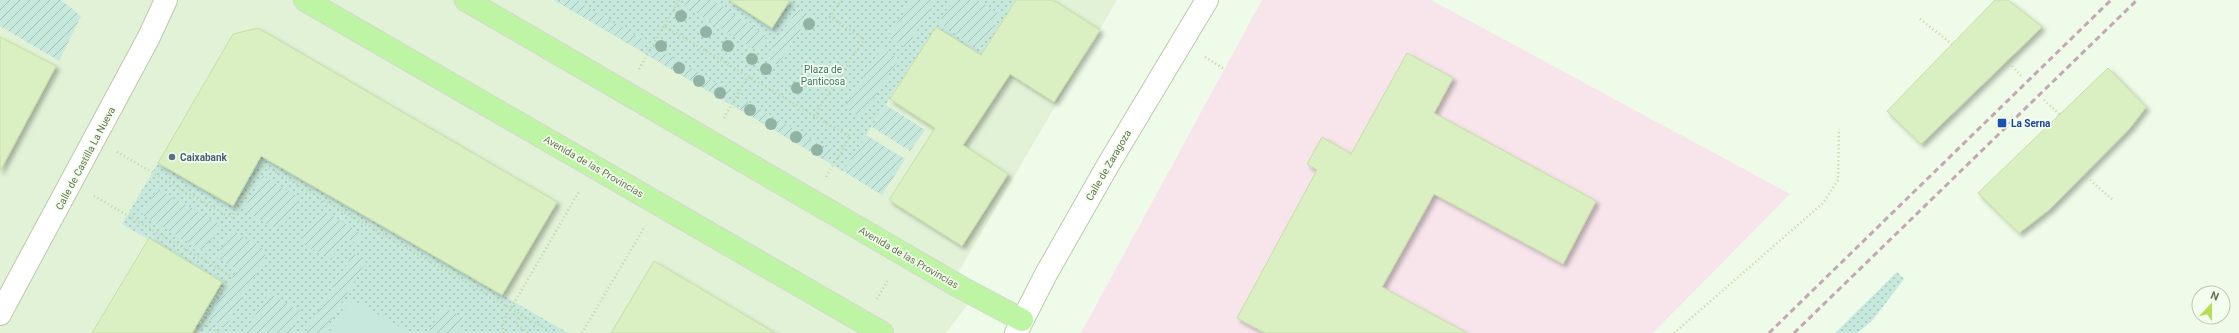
<svg xmlns="http://www.w3.org/2000/svg" width="2239" height="333" font-family="Roboto,sans-serif">
  <style>
    .residential { fill: #e2f2d7 }
    .education { fill: #f8e5eb }
    .grass { fill: url(#grass-dots) }
    .garden { fill: url(#garden-furrows) }
    .pitch { fill: #c7e8dd }
    .building { fill: #daefc2; stroke: #c5e0a3; filter: url(#shadow) }
    .lines { fill: none; stroke-linecap: round; stroke-linejoin: round }
    .minor-casing { stroke: #bbcaac; stroke-width: 24 }
    .major-casing { stroke: #d4d8cd; stroke-width: 24 }
    .path { stroke: #bfd4a4; stroke-width: 2.5; stroke-dasharray: 1 3; stroke-linecap: butt }
    .minor { stroke: #fff; stroke-width: 22 }
    .major { stroke: #bef5a5; stroke-width: 22 }
    .rail { stroke: #c5a7b3; stroke-width: 3; stroke-dasharray: 6 4; stroke-linecap: butt }
    .tree { fill: #92b3a4 }
    .transit-dot { fill: #1a4fb4; stroke: #f4feee; stroke-width: 1.5 }
    .service-dot { fill: #5c6f8a; stroke: #f4feee; stroke-width: 1.5 }
    .labels { text-anchor: middle; stroke-width: 3.5; stroke-linejoin: round; paint-order: stroke }
    .park-label { font-size: 10px; fill: #46786d; stroke: #f4feee }
    .transit-label { font-size: 10px; font-weight: bold; fill: #164399; stroke: #f4feee; text-anchor: start }
    .service-label { font-size: 10px; font-weight: bold; fill: #4e5e75; stroke: #f4feee; text-anchor: start }
    .street-label { font-size: 10px; fill: #64744e; stroke: #f4feee }
  </style>
  <defs>
    <pattern id="grass-dots" width="8" height="8" patternUnits="userSpaceOnUse"><rect width="8" height="8" fill="#c7e8dd"/><path d="M2 2h.1M6 6h.1" fill="none" stroke="#a5c1b5" stroke-width="1.8" stroke-linecap="round"/></pattern>
    <pattern id="garden-furrows" width="10" height="10" patternUnits="userSpaceOnUse"><rect width="10" height="10" fill="#c7e8dd"/><path d="M-1 1l2-2M0 10L10 0M9 11l2-2" fill="none" stroke="#a5c1b5"/></pattern>
    <filter id="shadow"><feDropShadow dx="3.5" dy="3.5" stdDeviation="2" flood-color="#0004"/></filter>
  </defs>
  <rect width="100%" height="100%" fill="#eefbe8"/>
  <polygon class="residential" points="0,0 1117,0 955,278 974,296 946,333 0,333"/>
  <polygon class="education" points="1262,0 1431,0 1790,194 1653,333 1081,333"/>
  <g class="grass">
    <polygon points="554,0 729,0 772,28 790,0 1016,0 981,55 936,27 843,171"/>
    <polygon points="248,148 568,333 203,333 195,328 222,282 122,224 158,163"/>
    <polygon points="1897,272 1904,279 1872,321 1857,333 1835,333"/>
  </g>
  <g class="garden">
    <polygon points="0,0 61,0 81,16 59,61 0,26"/>
    <polygon points="554,0 575,0 646,41 640,50"/>
    <polygon points="687,0 712,0 767,36 757,51 684,5"/>
    <polygon points="912,0 937,0 906,48 888,37"/>
    <polygon points="953,0 977,0 1001,15 979,49 939,22"/>
    <polygon points="798,9 809,16 778,65 766,57"/>
    <polygon points="657,48 731,92 725,101 651,57"/>
    <polygon points="882,48 899,59 861,118 844,107"/>
    <polygon points="743,99 832,151 826,161 738,108"/>
    <polygon points="886,105 925,130 910,151 872,127"/>
    <polygon points="866,135 905,159 882,195 843,171"/>
    <polygon points="263,176 300,198 286,222 274,228 243,210"/>
    <polygon points="157,189 220,224 204,251 142,215"/>
    <polygon points="321,214 331,215 362,234 356,243 344,237 331,260 300,242 314,219"/>
    <polygon points="232,230 264,249 266,257 225,328 208,318 237,270 216,257"/>
    <polygon points="353,254 366,262 323,333 305,333"/>
    <polygon points="269,293 302,312 289,333 244,333"/>
    <polygon points="444,307 465,319 457,333 428,333"/>
  </g>
  <polygon class="pitch" points="350,298 410,333 329,333"/>
  <g class="building">
    <polygon points="729,0 790,0 772,28"/>
    <polygon points="1016,0 1053,0 1100,30 1054,102 1010,74 963,145 1008,174 962,246 889,200 935,128 890,99 936,27 981,55"/>
    <polygon points="1995,0 2008,0 2042,27 1921,144 1887,111"/>
    <polygon points="258,28 557,202 502,295 261,156 233,206 158,163 233,34"/>
    <polygon points="0,37 56,66 0,171"/>
    <polygon points="1407,53 1453,78 1434,113 1596,201 1563,264 1434,194 1382,287 1467,333 1265,333 1237,318 1317,170 1307,164 1322,137 1351,154"/>
    <polygon points="2108,68 2146,107 2130,128 2050,209 2019,233 1978,193"/>
    <polygon points="149,238 222,282 192,333 92,333"/>
    <polygon points="654,261 728,305 775,333 611,333"/>
  </g>
  <g class="lines">
    <defs>
      <g id="minor">
        <polyline points="0,314 149,37 166,0"/>
        <polyline points="1016,333 1046,274 1108,165 1207,0"/>
      </g>
      <g id="major">
        <polyline points="305,0 882,333"/>
        <polyline points="466,0 960,287 1022,320"/>
      </g>
    </defs>
    <use href="#minor" class="minor-casing"/>
    <use href="#major" class="major-casing"/>
    <g class="path">
      <polyline points="679,0 664,26 850,137 826,177"/>
      <polyline points="1920,19 1952,44"/>
      <polyline points="1205,57 1224,69"/>
      <polyline points="2007,60 2022,77"/>
      <polyline points="639,69 664,26"/>
      <polyline points="2044,100 2060,115"/>
      <polyline points="814,116 864,39 830,17 841,0"/>
      <polyline points="724,118 748,77"/>
      <polyline points="117,152 231,218 263,165 553,333"/>
      <polyline points="2084,175 2113,200"/>
      <polyline points="94,196 230,275 201,322 219,333"/>
      <polyline points="877,299 889,278"/>
      <polyline points="521,315 516,324 529,333"/>
      <polyline points="503,333 503,322 580,190"/>
      <polyline points="582,333 645,226"/>
      <polyline points="1674,333 1823,203 1838,180 1839,129"/>
    </g>
    <use href="#minor" class="minor"/>
    <use href="#major" class="major"/>
    <g class="rail">
      <polyline points="1769,333 2111,0"/>
      <polyline points="1794,333 2137,0"/>
    </g>
  </g>
  <g class="tree">
    <circle cx="681" cy="16" r="6"/>
    <circle cx="809" cy="24" r="6"/>
    <circle cx="706" cy="32" r="6"/>
    <circle cx="661" cy="46" r="6"/>
    <circle cx="728" cy="46" r="6"/>
    <circle cx="752" cy="59" r="6"/>
    <circle cx="679" cy="68" r="6"/>
    <circle cx="766" cy="69" r="6"/>
    <circle cx="699" cy="81" r="6"/>
    <circle cx="797" cy="88" r="6"/>
    <circle cx="720" cy="93" r="6"/>
    <circle cx="750" cy="110" r="6"/>
    <circle cx="771" cy="124" r="6"/>
    <circle cx="796" cy="137" r="6"/>
    <circle cx="817" cy="150" r="6"/>
  </g>
  <rect class="transit-dot" x="1997" y="118" width="10" height="10" rx="2"/>
  <circle class="service-dot" cx="172" cy="157" r="4"/>
  <g class="labels">
    <g class="park-label">
      <text x="823" y="73">Plaza de<tspan x="823" dy="12">Panticosa</tspan></text>
    </g>
    <g class="transit-label">
      <text x="2011" y="127">La Serna</text>
    </g>
    <g class="service-label">
      <text x="180" y="161">Caixabank</text>
    </g>
    <g class="street-label">
      <text transform="translate(85 158) rotate(-62)" y="4">Calle de Castilla La Nueva</text>
      <text transform="translate(1108 165) rotate(-60)" y="4">Calle de Zaragoza</text>
      <text transform="translate(594 166) rotate(30)" y="4">Avenida de las Provincias</text>
      <text transform="translate(909 257) rotate(30)" y="4">Avenida de las Provincias</text>
    </g>
  </g>
  <g transform="translate(2211 305) rotate(22)"><circle r="19" fill="#f4feee" stroke="#bac7ae"/>
  <path d="M0-3L7 15L0 10L-7 15Z" fill="#b7dd56"/>
  <text y="-6" font-size="11" font-weight="bold" text-anchor="middle" fill="#64744e">N</text>
  </g>
</svg>
